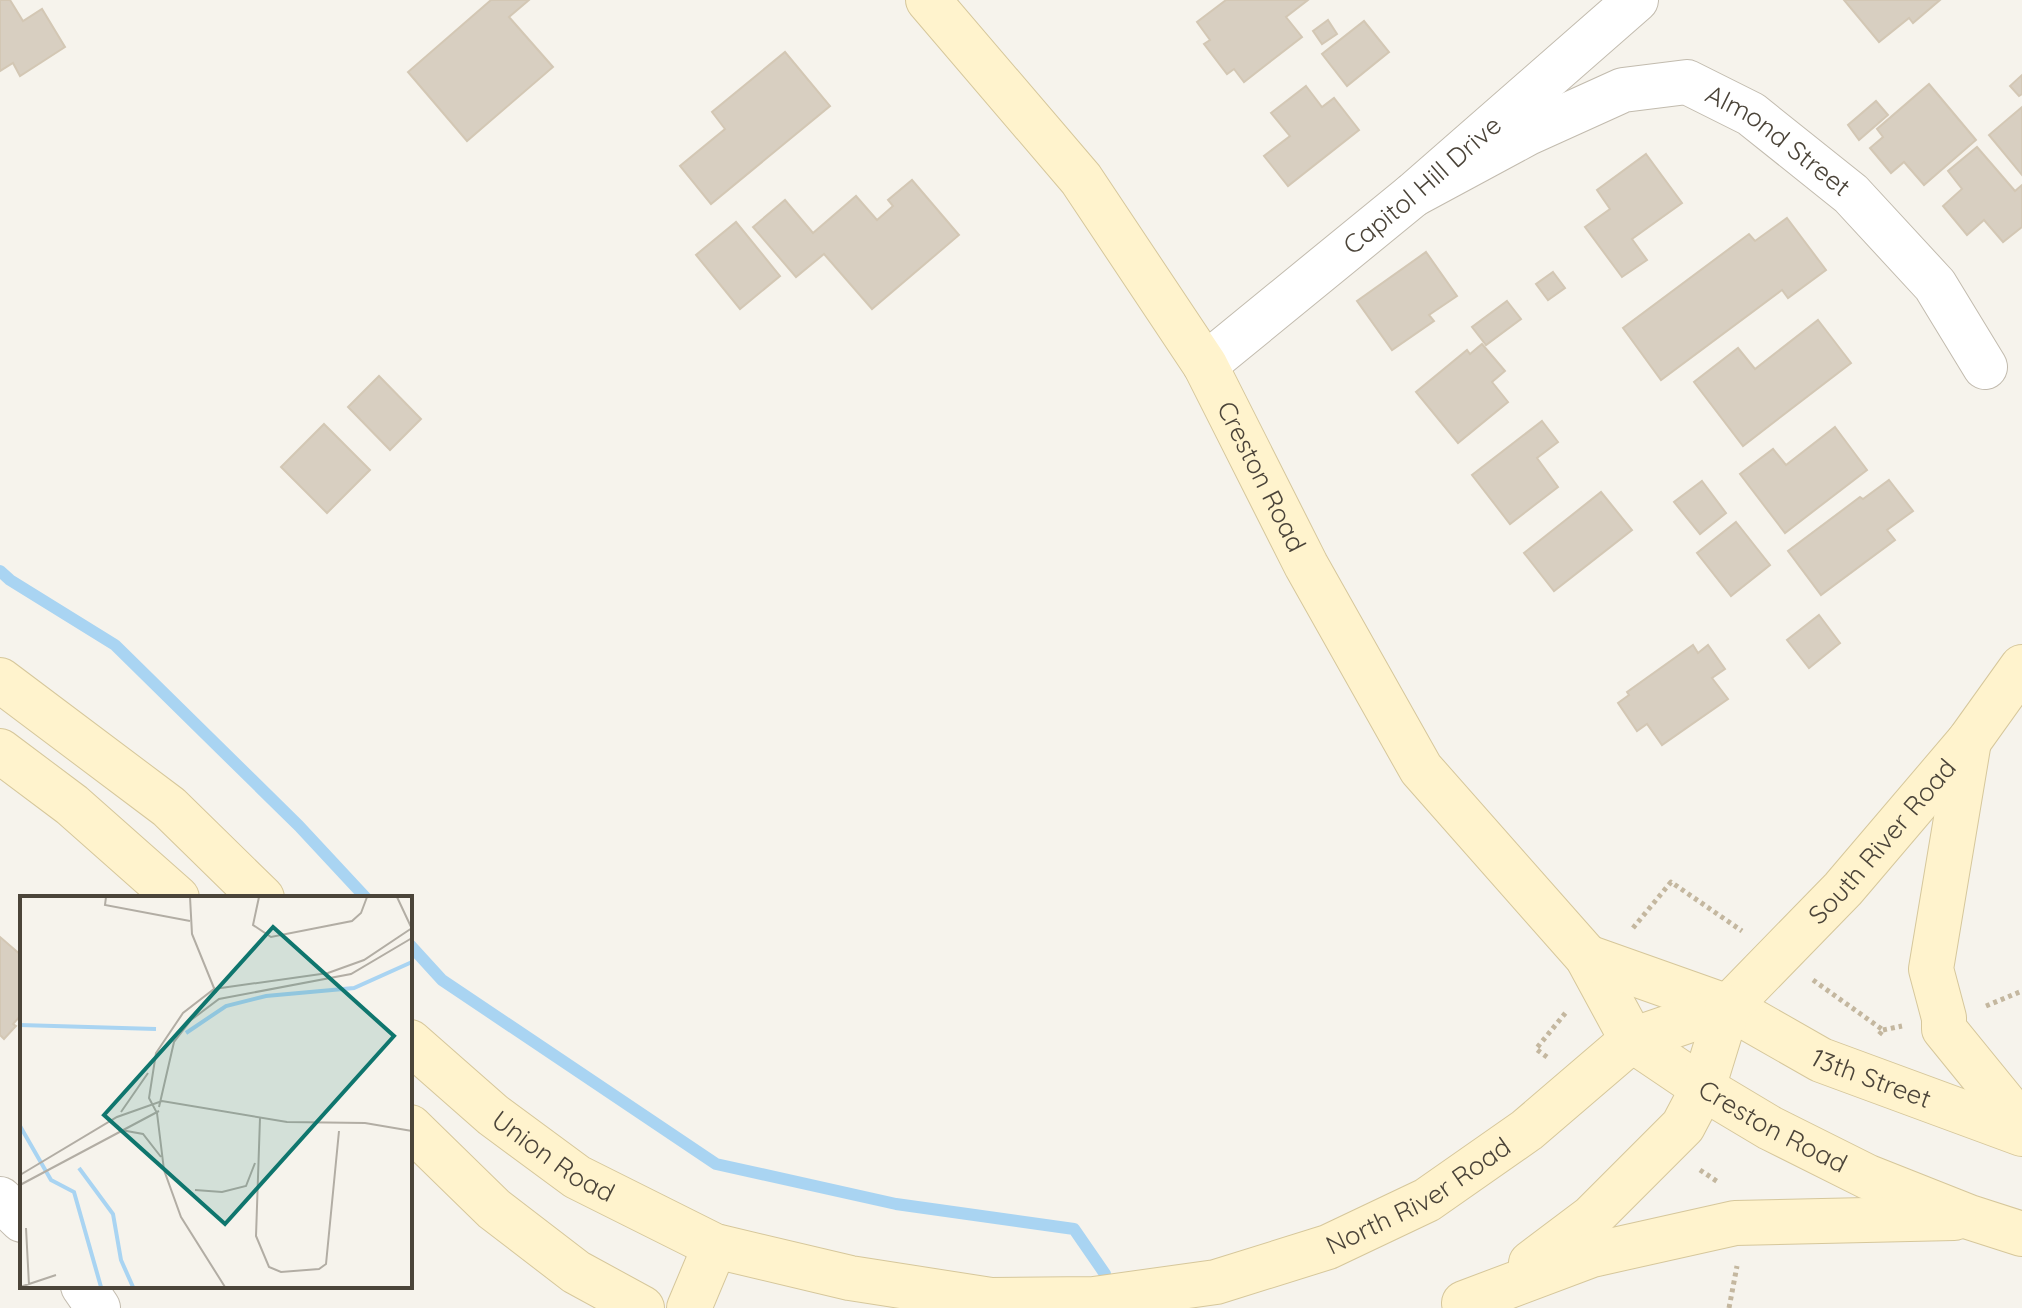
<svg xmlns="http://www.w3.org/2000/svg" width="2022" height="1308" font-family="Quicksand,sans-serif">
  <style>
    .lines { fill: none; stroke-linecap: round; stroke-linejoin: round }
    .stream { stroke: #a9d4f2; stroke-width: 12 }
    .building { fill: #d8cfc1; stroke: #d3c7b4; stroke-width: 2 }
    .street-casing { stroke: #c2bbae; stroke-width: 46 }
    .secondary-casing { stroke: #d6c79b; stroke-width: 46 }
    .path { stroke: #c4b79f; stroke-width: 5; stroke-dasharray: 4 4; stroke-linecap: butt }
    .street { stroke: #fff; stroke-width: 44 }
    .secondary { stroke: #fff3cd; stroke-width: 44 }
    .labels { text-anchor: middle; stroke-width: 6; stroke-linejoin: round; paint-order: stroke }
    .street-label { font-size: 26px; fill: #4b4439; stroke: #fff }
    .inset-river { fill: none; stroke: #a9d4f2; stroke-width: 4 }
    .inset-road { fill: none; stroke: #b2ada4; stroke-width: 2 }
    .view { fill: #0f766e; fill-opacity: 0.15; stroke: #0f766e; stroke-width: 4 }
    .inset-edge { fill: none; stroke: #4b4439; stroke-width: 4 }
  </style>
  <rect width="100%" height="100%" fill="#f6f3ec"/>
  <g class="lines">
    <g class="stream">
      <polyline points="0,571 10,580 115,645 299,826 366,898"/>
      <polyline points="410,945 442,980 716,1164 896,1204 1074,1229 1105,1274"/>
    </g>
  </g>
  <g class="building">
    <polygon points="0,0 10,0 23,21 42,9 65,47 20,76 13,63 0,71"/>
    <polygon points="491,0 529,0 509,17 553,67 467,141 408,72"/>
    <polygon points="1226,0 1308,0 1286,17 1302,37 1244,82 1234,69 1227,74 1204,44 1210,40 1197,22"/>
    <polygon points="1844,0 1940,0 1913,23 1909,18 1879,42"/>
    <polygon points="1328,20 1337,34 1322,44 1313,31"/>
    <polygon points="1364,21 1389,52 1347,86 1322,54"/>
    <polygon points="785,52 830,106 711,204 680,166 725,129 712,112"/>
    <polygon points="2022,75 2022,94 2019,96 2010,86"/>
    <polygon points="1929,84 1976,140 1924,185 1904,162 1891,173 1870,148 1883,137 1877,129"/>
    <polygon points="1306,86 1322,107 1334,98 1359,130 1288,186 1264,156 1290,136 1271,113"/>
    <polygon points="1876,101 1888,115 1859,140 1848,125"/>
    <polygon points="2022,107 2022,175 1989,135"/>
    <polygon points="1977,147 2015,191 2022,185 2022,227 2003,242 1984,220 1967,235 1943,206 1962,189 1948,171"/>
    <polygon points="1646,154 1682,203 1632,239 1647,260 1622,277 1585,227 1610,209 1597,190"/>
    <polygon points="912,180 959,235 872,309 824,254 796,277 753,227 785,200 813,233 856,196 877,220 893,206 888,200"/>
    <polygon points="1787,218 1826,270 1788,298 1782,290 1661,380 1623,328 1749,234 1755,241"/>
    <polygon points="736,222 780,276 740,309 696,255"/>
    <polygon points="1426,252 1457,296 1429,315 1434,321 1392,350 1357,301"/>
    <polygon points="1553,272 1565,288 1548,300 1536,284"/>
    <polygon points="1507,301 1521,319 1486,345 1472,327"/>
    <polygon points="1818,320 1851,363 1743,446 1694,382 1738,348 1755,369"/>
    <polygon points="1482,344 1505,371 1492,382 1508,402 1458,443 1416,392 1467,350 1470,354"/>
    <polygon points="379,376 421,419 390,450 348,407"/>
    <polygon points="1542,421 1558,442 1537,458 1558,487 1510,524 1472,475"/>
    <polygon points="324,424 370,470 327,513 281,467"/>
    <polygon points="1835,427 1867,470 1785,533 1740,474 1773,449 1786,465"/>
    <polygon points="1889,480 1913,511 1887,530 1895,540 1821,595 1788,551 1860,497 1863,499"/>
    <polygon points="1702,481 1726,513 1700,534 1674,502"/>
    <polygon points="1601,492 1632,530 1554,591 1524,553"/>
    <polygon points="1736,522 1770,565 1731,596 1697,553"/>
    <polygon points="1819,615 1840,643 1809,668 1787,640"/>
    <polygon points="1693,645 1698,653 1708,645 1725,669 1712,678 1728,699 1662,745 1647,724 1637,731 1618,703 1629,695 1627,692"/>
    <polygon points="0,937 22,956 22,1014 13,1024 16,1026 4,1039 0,1035"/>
  </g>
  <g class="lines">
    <defs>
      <g id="street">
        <path id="s1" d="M 1413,195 L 1528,133 L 1623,90 L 1687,82 L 1751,114 L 1851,194 L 1935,285 L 1985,367"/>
        <path id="s2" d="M 1205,365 L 1413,195 L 1636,0"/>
        <polyline points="0,1199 22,1220"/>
        <polyline points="83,1286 98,1308"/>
      </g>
      <g id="secondary">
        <path id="s3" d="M 928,0 L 1081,179 L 1205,365 L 1306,565 L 1421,769 L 1587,957 L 1632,1040 L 1703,1088 L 1770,1128 L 1868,1177 L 1969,1217 L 2022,1234"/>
        <polyline points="0,680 169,807 262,898"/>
        <polyline points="1969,741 1931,969 1944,1018 1944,1029 2022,1125"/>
        <polyline points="0,751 72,805 177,898"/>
        <path id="s4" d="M 1587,957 L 1728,1007 L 1821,1060 L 2022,1134"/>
        <path id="s5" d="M 410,1042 L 493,1115 L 577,1177 L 715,1246 L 850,1278 L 991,1300 L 1094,1299 L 1216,1282 L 1328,1247 L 1427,1200 L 1527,1130 L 1632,1040 L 1728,1007 L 1843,889 L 1969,741 L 2022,667"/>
        <polyline points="410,1127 494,1209 576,1272 642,1308"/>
        <polyline points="1531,1263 1592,1217 1683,1126 1703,1088 1728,1007"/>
        <polyline points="1464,1303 1592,1255 1735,1223 1954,1218"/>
        <polyline points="689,1308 715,1246"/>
      </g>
    </defs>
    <use href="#street" class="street-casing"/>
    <use href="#secondary" class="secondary-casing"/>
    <g class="path">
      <polyline points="1633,928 1671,882 1742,931"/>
      <polyline points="1813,980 1883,1030 1878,1036"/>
      <polyline points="1986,1006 2022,991"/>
      <polyline points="1883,1030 1902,1026"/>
      <polyline points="1547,1057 1536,1049 1567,1011"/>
      <polyline points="1700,1170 1718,1182"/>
      <polyline points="1729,1308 1737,1266"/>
    </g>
    <use href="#street" class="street"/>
    <use href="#secondary" class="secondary"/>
  </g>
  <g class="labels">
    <g class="street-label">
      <text dy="9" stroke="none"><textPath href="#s1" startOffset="408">Almond Street</textPath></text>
      <text dy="9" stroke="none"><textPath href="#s2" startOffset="282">Capitol Hill Drive</textPath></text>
      <text dy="9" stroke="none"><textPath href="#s3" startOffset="584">Creston Road</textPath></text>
      <text dy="9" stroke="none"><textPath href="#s5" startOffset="1692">South River Road</textPath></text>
      <text dy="9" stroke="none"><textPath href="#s4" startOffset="310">13th Street</textPath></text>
      <text dy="9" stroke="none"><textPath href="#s3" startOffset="1428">Creston Road</textPath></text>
      <text dy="9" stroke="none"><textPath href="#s5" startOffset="184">Union Road</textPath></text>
      <text dy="9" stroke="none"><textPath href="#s5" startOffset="1098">North River Road</textPath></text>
    </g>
  </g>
  <g transform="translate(20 896)">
    <rect width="392" height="392" fill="#f6f3ec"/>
    <path class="inset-river" d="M 0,129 L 136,133M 166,137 L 206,110 L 246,100 L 334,92 L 392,66M 0,230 L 31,284 L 54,296 L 81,391M 59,272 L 93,318 L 101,364 L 113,391"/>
    <path class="inset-road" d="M 86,1 L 85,9 L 170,25M 170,1 L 172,38 L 196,97M 239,1 L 233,29 L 251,41 L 332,25 L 341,17 L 347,1M 377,1 L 392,33M 139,211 L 154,146 L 171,124 L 199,103 L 331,78 L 392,42M 101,216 L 128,177M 240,222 L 236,340 L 249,371 L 261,376 L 299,373 L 306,368 L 319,235M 101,234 L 123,238 L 141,261M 0,279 L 97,221 L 142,205 L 267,226 L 345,227 L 392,235M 0,289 L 139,215M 175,294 L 202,296 L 226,290 L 235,267M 6,332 L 9,389M 0,391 L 36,379M 205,391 L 161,321 L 144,274 L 137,217 L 129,202 L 136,157 L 163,117 L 194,93 L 308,77 L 344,64 L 392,32"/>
    <path class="view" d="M 253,31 L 374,140 L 205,328 L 84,219 Z"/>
    <rect width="392" height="392" class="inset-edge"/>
  </g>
</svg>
